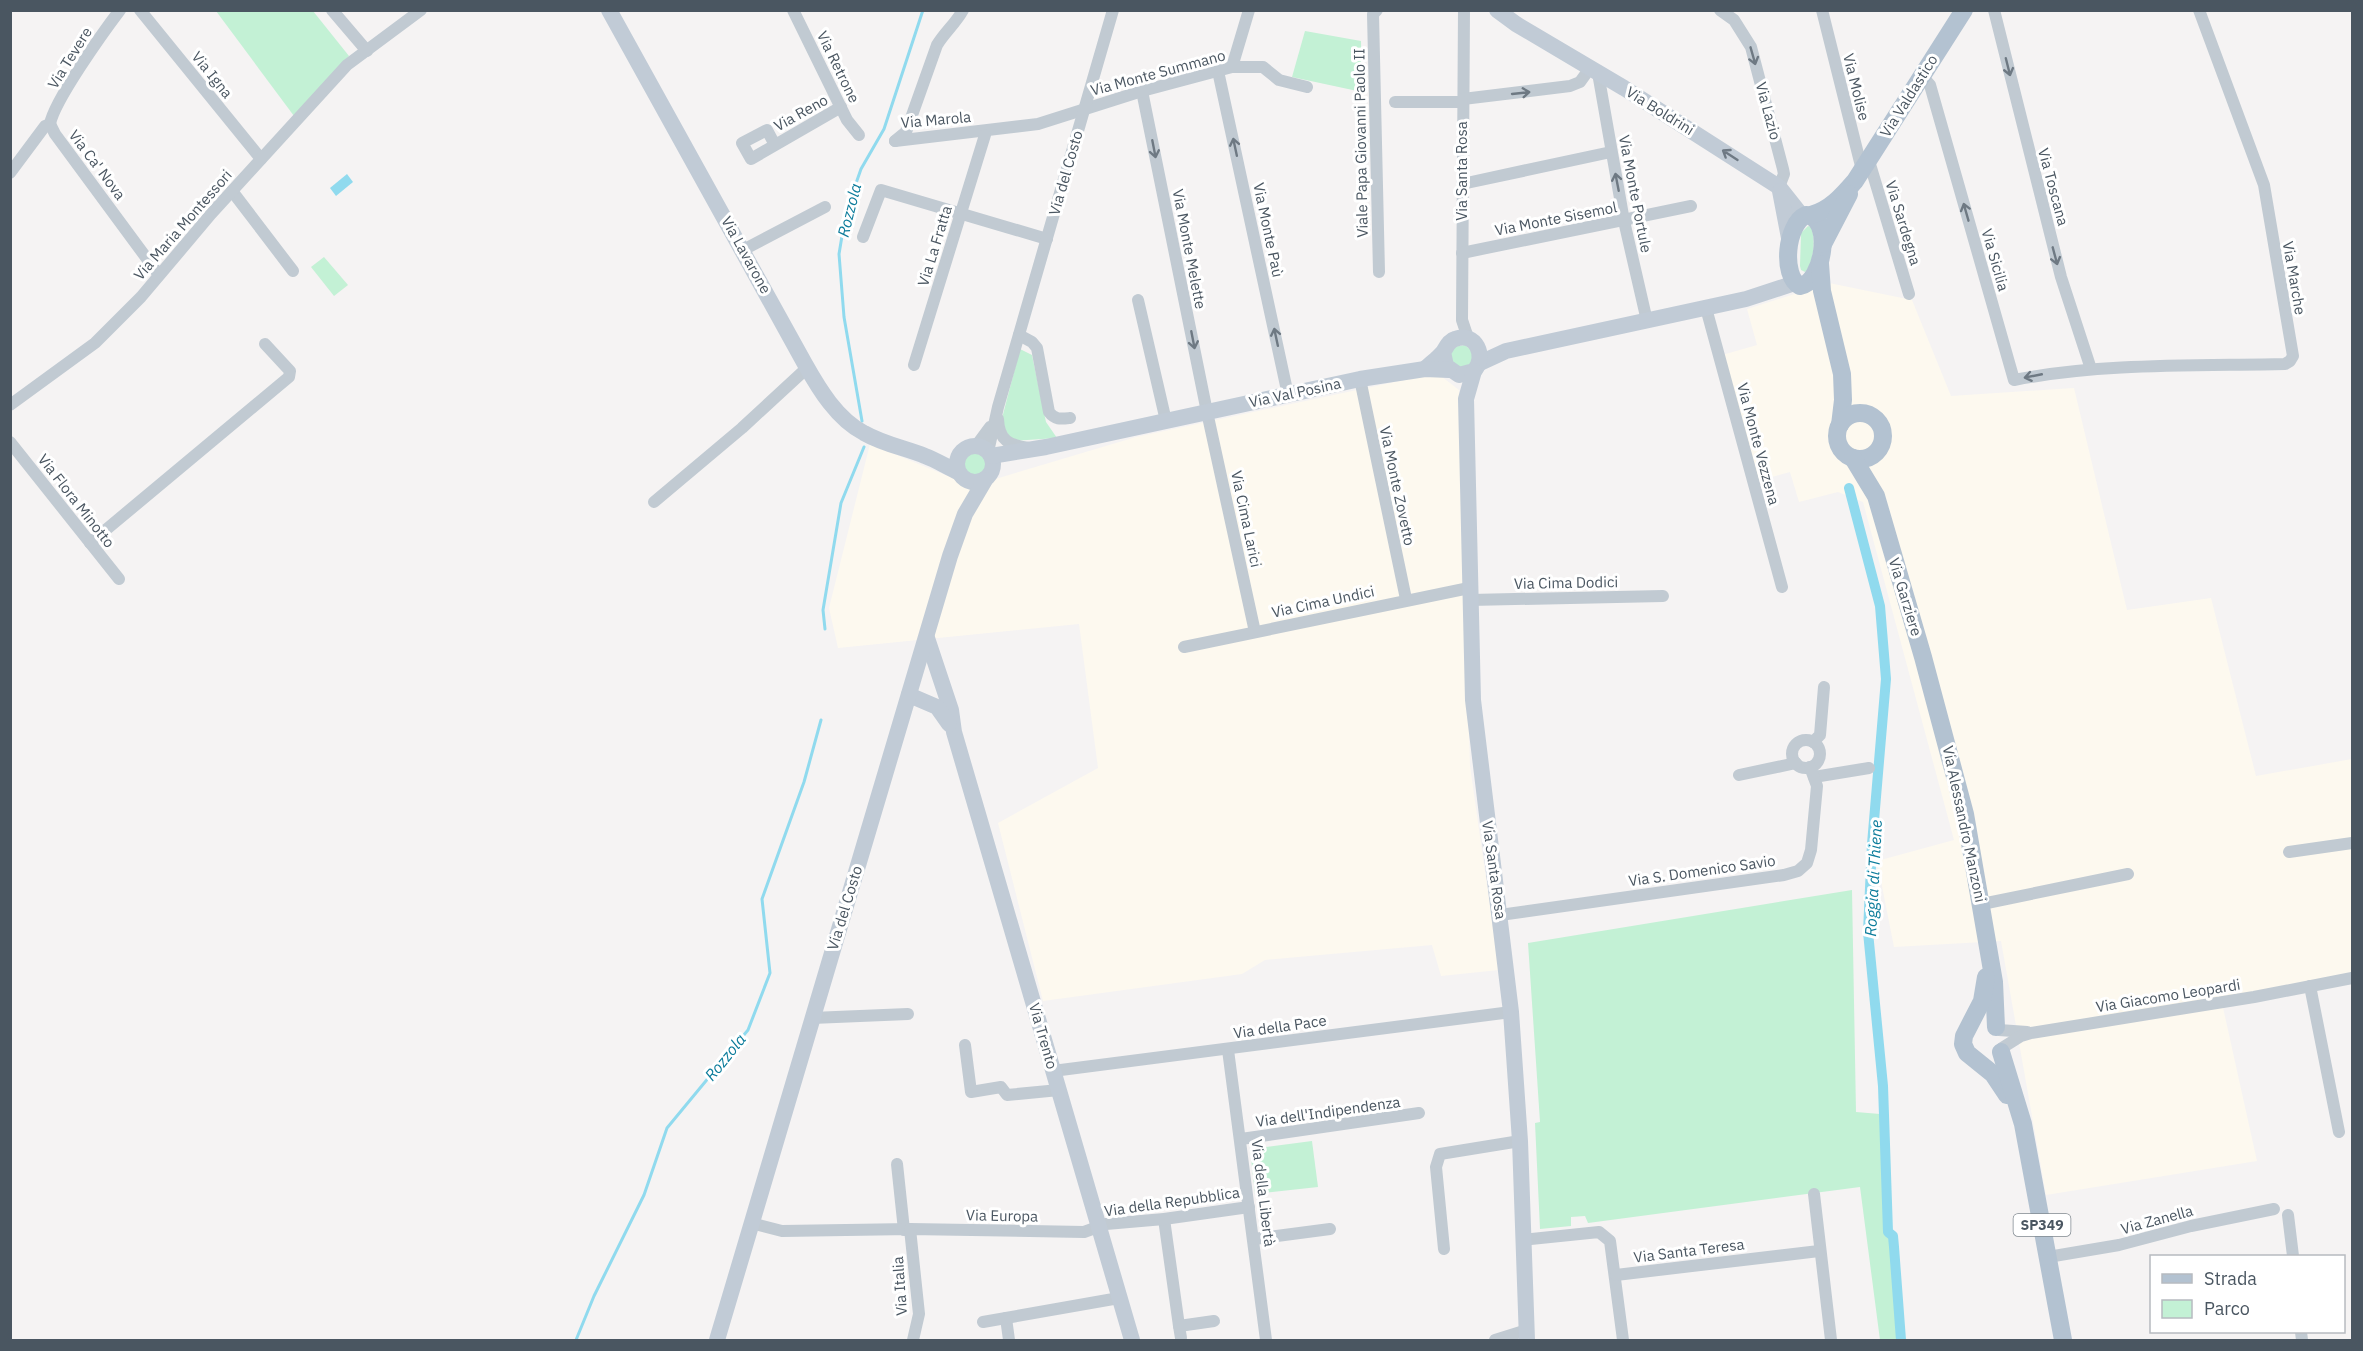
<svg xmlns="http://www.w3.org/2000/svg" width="2363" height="1351" font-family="'IBM Plex Sans',sans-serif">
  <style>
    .commercial { fill: #fdf9ef }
    .green { fill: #c3f1d5 }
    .water { fill: #90daee }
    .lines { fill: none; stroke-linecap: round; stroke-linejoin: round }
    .stream { stroke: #90daee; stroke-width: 3 }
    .canal { stroke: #90daee; stroke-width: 10 }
    .street { stroke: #c1cad2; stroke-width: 12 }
    .secondary { stroke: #c1cbd6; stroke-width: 16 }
    .primary { stroke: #b3c2d1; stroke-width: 18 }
    .oneway { stroke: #6e7983 }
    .oneway2 { stroke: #6e7984 }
    .labels { text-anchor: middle; stroke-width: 6; stroke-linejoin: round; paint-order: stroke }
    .shield { fill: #fff; stroke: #808990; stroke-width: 1.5 }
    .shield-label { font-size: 14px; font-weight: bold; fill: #4a5661 }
    .street-label { font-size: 15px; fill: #4a5661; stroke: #fff }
    .water-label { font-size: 16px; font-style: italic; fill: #0c7c9b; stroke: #fff }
  </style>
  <rect width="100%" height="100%" fill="#f5f3f3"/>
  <g class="commercial">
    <polygon points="1829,283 1912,300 1951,396 2074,388 2127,610 2211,598 2256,776 2352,759 2352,978 2222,1003 2257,1161 2046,1195 2001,941 1894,947 1877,861 1954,840 1863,502 1838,492 1799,502 1790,472 1757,481 1722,355 1757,345 1747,309"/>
    <polygon points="1437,373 1459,390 1470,766 1499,970 1441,976 1432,945 1265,960 1242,974 1043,1001 998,823 1098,768 1079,624 838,648 829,608 870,444 972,486 1136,437"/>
  </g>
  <g class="green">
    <polygon points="216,11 313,11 349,56 294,116"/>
    <polygon points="1305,31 1361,41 1362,92 1292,77"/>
    <path d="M 1808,226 L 1811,227 C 1816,239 1814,263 1805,272 L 1801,270 L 1800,266 L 1801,233 Z"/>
    <polygon points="324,257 348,285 334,296 311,267"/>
    <polygon points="1465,345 1472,351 1472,365 1456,370 1448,353 1453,347"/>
    <polygon points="1020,349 1032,355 1046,422 1057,438 1012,441 1001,422"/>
    <circle cx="974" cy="464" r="12"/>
    <polygon points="1852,890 1856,1112 1880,1114 1898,1340 1880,1340 1860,1187 1588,1223 1585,1216 1571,1217 1571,1226 1540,1229 1535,1123 1540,1122 1528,943"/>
    <polygon points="1312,1141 1318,1187 1255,1194 1250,1149"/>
  </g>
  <polygon class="water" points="347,174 353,182 336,196 330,188"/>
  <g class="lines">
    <g class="stream">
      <polyline points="862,421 844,317 839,254 846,212 861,169 884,129 923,10"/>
      <polyline points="825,629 823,610 841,503 864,447"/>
      <polyline points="576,1340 594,1296 644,1195 667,1128 748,1030 770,973 762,899 804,782 821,720"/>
    </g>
    <polyline class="canal" points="1849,488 1880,606 1886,679 1872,844 1868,932 1883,1086 1888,1232 1893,1236 1894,1247 1901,1340"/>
    <g class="street">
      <polyline points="140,10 261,159"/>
      <polyline points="332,10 367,51"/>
      <polyline points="793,10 847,120 859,135"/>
      <polyline points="1377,10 1373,14 1379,272"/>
      <polyline points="1464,10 1462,320 1468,338"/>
      <polyline points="1720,10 1734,20 1751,47 1783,169 1784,174 1779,187"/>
      <polyline points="1822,10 1862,170"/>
      <polyline points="1994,10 2061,277 2091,369"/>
      <polyline points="1232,67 1249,10"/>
      <polyline points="1218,71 1288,395"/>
      <polyline points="1598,73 1624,221 1647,321"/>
      <path d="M 1922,76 L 1930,85 L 2014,380 C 2102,363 2195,366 2285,364 L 2290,361 L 2293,356 L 2264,185 L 2199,10"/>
      <polyline points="1142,91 1207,412 1255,632"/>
      <polyline points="1463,99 1570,86 1580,82 1590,68"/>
      <polyline points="1395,102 1462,102"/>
      <polyline points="50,124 55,134 159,275"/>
      <path d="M 50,124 C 54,101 104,31 120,10"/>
      <polyline points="895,141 1038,124 1142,91 1232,67 1263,67 1279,80 1307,87"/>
      <path d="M 895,141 L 906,132 L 937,45 C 945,32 956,23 963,10"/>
      <polyline points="775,145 767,130 742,143 751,159 841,107"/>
      <polyline points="1869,161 1909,294"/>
      <polyline points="10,173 45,126 50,124"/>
      <polyline points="1462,184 1611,152"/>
      <polyline points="232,191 293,271"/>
      <polyline points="863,237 881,190 1047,239"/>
      <polyline points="743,250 825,207"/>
      <polyline points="1462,253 1691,206"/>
      <polyline points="1138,300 1166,421"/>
      <polyline points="1706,308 1782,587"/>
      <path d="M 1019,335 L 1032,342 L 1037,348 L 1049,412 C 1055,420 1061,419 1070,418"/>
      <polyline points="914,365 985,135"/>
      <polyline points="1360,379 1406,599"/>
      <polyline points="10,405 95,343 141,297 211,214 347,65 421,10"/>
      <path d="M 998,419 C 999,441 1009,445 1029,448"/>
      <polyline points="10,442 119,579"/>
      <polyline points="976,446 990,427"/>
      <polyline points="988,452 998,407 1113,10"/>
      <polyline points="654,502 742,428 807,368"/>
      <polyline points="90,543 289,377 290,371 265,344"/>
      <polyline points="1470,600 1663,596"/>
      <polyline points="1184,647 1469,588"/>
      <circle cx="1806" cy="754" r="14"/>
      <polyline points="1813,742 1820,735 1824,687"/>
      <polyline points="1739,775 1796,763"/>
      <polyline points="1814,777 1869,768"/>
      <polyline points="2289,852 2352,843"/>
      <polyline points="1982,904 2128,874"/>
      <polyline points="1500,915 1784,875 1798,871 1807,863 1811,850 1817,786 1810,767"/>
      <polyline points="2310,986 2339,1132"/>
      <polyline points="812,1018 908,1014"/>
      <polyline points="1999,1030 2027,1032"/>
      <polyline points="965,1045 971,1092 1001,1087 1007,1095 1059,1090"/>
      <polyline points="2002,1048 2021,1036 2031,1033 2254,997 2352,978"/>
      <polyline points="1228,1050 1266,1340"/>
      <polyline points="1053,1071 1511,1012"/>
      <polyline points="1241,1139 1419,1113"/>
      <polyline points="897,1164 904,1230"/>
      <polyline points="1814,1194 1831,1340"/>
      <polyline points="2288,1215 2293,1256"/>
      <polyline points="1164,1219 1179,1326"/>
      <polyline points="751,1223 782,1231 910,1229 1084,1232 1106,1224 1164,1219 1249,1207"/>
      <polyline points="910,1229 919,1314 913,1340"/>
      <polyline points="1254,1239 1330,1229"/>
      <polyline points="1522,1240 1599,1232 1610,1241 1623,1340"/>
      <polyline points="1444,1249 1436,1167 1440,1154 1520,1141"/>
      <polyline points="2048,1257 2119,1245 2191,1226 2274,1209"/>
      <polyline points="1616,1275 1819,1251"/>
      <polyline points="1006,1318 1009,1340"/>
      <polyline points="983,1322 1119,1298"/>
      <polyline points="2301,1332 2302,1340"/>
      <polyline points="1181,1338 1179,1326 1214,1321"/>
      <polyline points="1495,1340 1527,1330"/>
    </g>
    <g class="secondary">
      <path d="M 609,10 L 805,364 C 819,389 837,419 864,433 C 883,444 905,448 925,456 C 936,460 947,467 958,472"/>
      <polyline points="1497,10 1516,24 1624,88 1779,187 1802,216"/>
      <polyline points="1780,191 1789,238"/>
      <polyline points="1480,363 1506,351 1746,299 1795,283"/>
      <path d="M 1425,369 C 1430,364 1438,358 1443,352 C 1447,347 1448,341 1455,339 C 1476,331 1487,357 1474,371 L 1459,375 L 1446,366 L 1443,352"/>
      <polyline points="1474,371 1466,399 1473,700 1511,1012 1520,1141 1527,1340"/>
      <circle cx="975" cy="464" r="18"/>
      <polyline points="991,456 1046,447 1360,379 1425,369 1449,370"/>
      <polyline points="927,638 951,710 954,732 1132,1340"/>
      <polyline points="909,695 937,707 949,724"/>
      <polyline points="717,1340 950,556 965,514 985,480"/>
    </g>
    <g class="primary">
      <path d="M 1806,215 C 1834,218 1823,283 1800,286 C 1781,276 1786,224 1806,215 Z"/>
      <path d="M 1811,215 C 1830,210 1842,196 1855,181 L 1964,10"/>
      <polyline points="1823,244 1849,194"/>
      <polyline points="1820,264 1822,291 1842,374 1843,400 1840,425"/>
      <circle cx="1860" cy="436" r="23"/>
      <polyline points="1853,458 1876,496 1923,657 1965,814 1994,982 1996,1027"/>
      <polyline points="1986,977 1982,1001 1964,1036 1963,1044 1967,1053 1993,1074 2007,1095"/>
      <polyline points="2001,1052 2023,1124 2063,1340"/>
    </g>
  </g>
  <defs><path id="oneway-shaft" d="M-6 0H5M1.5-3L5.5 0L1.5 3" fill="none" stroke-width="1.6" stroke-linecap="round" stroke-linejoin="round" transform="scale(1.5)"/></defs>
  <g class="oneway">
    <use href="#oneway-shaft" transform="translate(1753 56) rotate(74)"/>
    <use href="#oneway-shaft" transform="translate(2008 67) rotate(76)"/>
    <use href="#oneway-shaft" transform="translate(1521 93) rotate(-6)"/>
    <use href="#oneway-shaft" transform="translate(1235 147) rotate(-102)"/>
    <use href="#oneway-shaft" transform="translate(1154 149) rotate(79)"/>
    <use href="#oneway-shaft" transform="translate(1617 182) rotate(-101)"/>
    <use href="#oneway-shaft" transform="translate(1966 212) rotate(-106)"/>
    <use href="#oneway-shaft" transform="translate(2055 256) rotate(75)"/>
    <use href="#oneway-shaft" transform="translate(1276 337) rotate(-102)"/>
    <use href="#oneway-shaft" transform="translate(1193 340) rotate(79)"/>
    <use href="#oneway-shaft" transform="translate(2033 376) rotate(169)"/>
  </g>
  <use class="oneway2" href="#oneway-shaft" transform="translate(1730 155) rotate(-147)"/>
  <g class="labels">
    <rect class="shield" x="2013.5" y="1214" width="57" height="22" rx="4.5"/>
    <g class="shield-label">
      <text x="2042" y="1230">SP349</text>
    </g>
    <g class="street-label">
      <text transform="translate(70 58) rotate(-58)" y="5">Via Tevere</text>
      <text transform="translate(838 67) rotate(64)" y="5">Via Retrone</text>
      <text transform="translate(1158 73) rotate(-15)" y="5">Via Monte Summano</text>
      <text transform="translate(212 75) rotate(51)" y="5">Via Igna</text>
      <text transform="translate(1856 87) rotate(76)" y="5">Via Molise</text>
      <text transform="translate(1909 96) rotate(-58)" y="5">Via Valdastico</text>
      <text transform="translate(1660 111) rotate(32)" y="5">Via Boldrini</text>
      <text transform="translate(1768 111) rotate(75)" y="5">Via Lazio</text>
      <text transform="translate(801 113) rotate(-29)" y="5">Via Reno</text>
      <text transform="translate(936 120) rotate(-5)" y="5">Via Marola</text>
      <text transform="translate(1361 143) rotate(-91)" y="5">Viale Papa Giovanni Paolo II</text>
      <text transform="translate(97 165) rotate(53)" y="5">Via Ca' Nova</text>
      <text transform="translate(1462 171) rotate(-90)" y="5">Via Santa Rosa</text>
      <text transform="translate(1066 173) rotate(-74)" y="5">Via del Costo</text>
      <text transform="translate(2053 187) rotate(75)" y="5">Via Toscana</text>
      <text transform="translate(1635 194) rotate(79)" y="5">Via Monte Portule</text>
      <text transform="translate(1556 219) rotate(-11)" y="5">Via Monte Sisemol</text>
      <text transform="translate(1903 223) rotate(73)" y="5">Via Sardegna</text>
      <text transform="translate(183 225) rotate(-49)" y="5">Via Maria Montessori</text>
      <text transform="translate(1268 230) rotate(78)" y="5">Via Monte Paù</text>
      <text transform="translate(935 246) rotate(-73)" y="5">Via La Fratta</text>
      <text transform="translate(1189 249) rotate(79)" y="5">Via Monte Melette</text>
      <text transform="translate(746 255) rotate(61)" y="5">Via Lavarone</text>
      <text transform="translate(1995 260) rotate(74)" y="5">Via Sicilia</text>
      <text transform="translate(2294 278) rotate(80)" y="5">Via Marche</text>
      <text transform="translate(1295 393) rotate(-12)" y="5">Via Val Posina</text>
      <text transform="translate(1758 444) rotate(75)" y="5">Via Monte Vezzena</text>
      <text transform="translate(1397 486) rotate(78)" y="5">Via Monte Zovetto</text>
      <text transform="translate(76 501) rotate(52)" y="5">Via Flora Minotto</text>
      <text transform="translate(1246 519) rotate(78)" y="5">Via Cima Larici</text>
      <text transform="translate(1566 583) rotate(-1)" y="5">Via Cima Dodici</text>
      <text transform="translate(1905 597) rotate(73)" y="5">Via Garziere</text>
      <text transform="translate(1323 602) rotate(-12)" y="5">Via Cima Undici</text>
      <text transform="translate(1964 824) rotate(78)" y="5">Via Alessandro Manzoni</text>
      <text transform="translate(1494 870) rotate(82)" y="5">Via Santa Rosa</text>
      <text transform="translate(1702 871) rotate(-8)" y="5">Via S. Domenico Savio</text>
      <text transform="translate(845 908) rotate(-73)" y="5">Via del Costo</text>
      <text transform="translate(2168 996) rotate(-9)" y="5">Via Giacomo Leopardi</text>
      <text transform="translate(1280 1027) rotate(-8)" y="5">Via della Pace</text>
      <text transform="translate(1043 1036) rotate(74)" y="5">Via Trento</text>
      <text transform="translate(1328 1112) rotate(-8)" y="5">Via dell'Indipendenza</text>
      <text transform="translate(1263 1193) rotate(83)" y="5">Via della Libertà</text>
      <text transform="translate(1172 1202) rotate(-8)" y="5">Via della Repubblica</text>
      <text transform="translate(1002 1216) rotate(1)" y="5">Via Europa</text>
      <text transform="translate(2157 1220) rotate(-15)" y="5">Via Zanella</text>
      <text transform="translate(1689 1251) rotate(-7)" y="5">Via Santa Teresa</text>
      <text transform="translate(900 1286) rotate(-94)" y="5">Via Italia</text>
    </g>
    <g class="water-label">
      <text transform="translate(849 210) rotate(-76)" y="6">Rozzola</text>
      <text transform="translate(1873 878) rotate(-87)" y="6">Roggia di Thiene</text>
      <text transform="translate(725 1057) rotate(-51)" y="6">Rozzola</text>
    </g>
  </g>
  <rect width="2363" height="1351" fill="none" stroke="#4a5661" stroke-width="24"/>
  <rect x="2150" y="1255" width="195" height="78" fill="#ffffff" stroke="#b7bbc0" stroke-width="1.5"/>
  <rect x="2162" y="1274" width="30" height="9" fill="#b3c2d1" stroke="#b7bbc0" stroke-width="1.5"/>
  <text x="2204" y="1285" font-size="18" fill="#4a5661">Strada</text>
  <rect x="2162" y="1300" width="30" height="18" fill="#c3f1d5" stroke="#b7bbc0" stroke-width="1.5"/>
  <text x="2204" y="1315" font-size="18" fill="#4a5661">Parco</text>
</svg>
